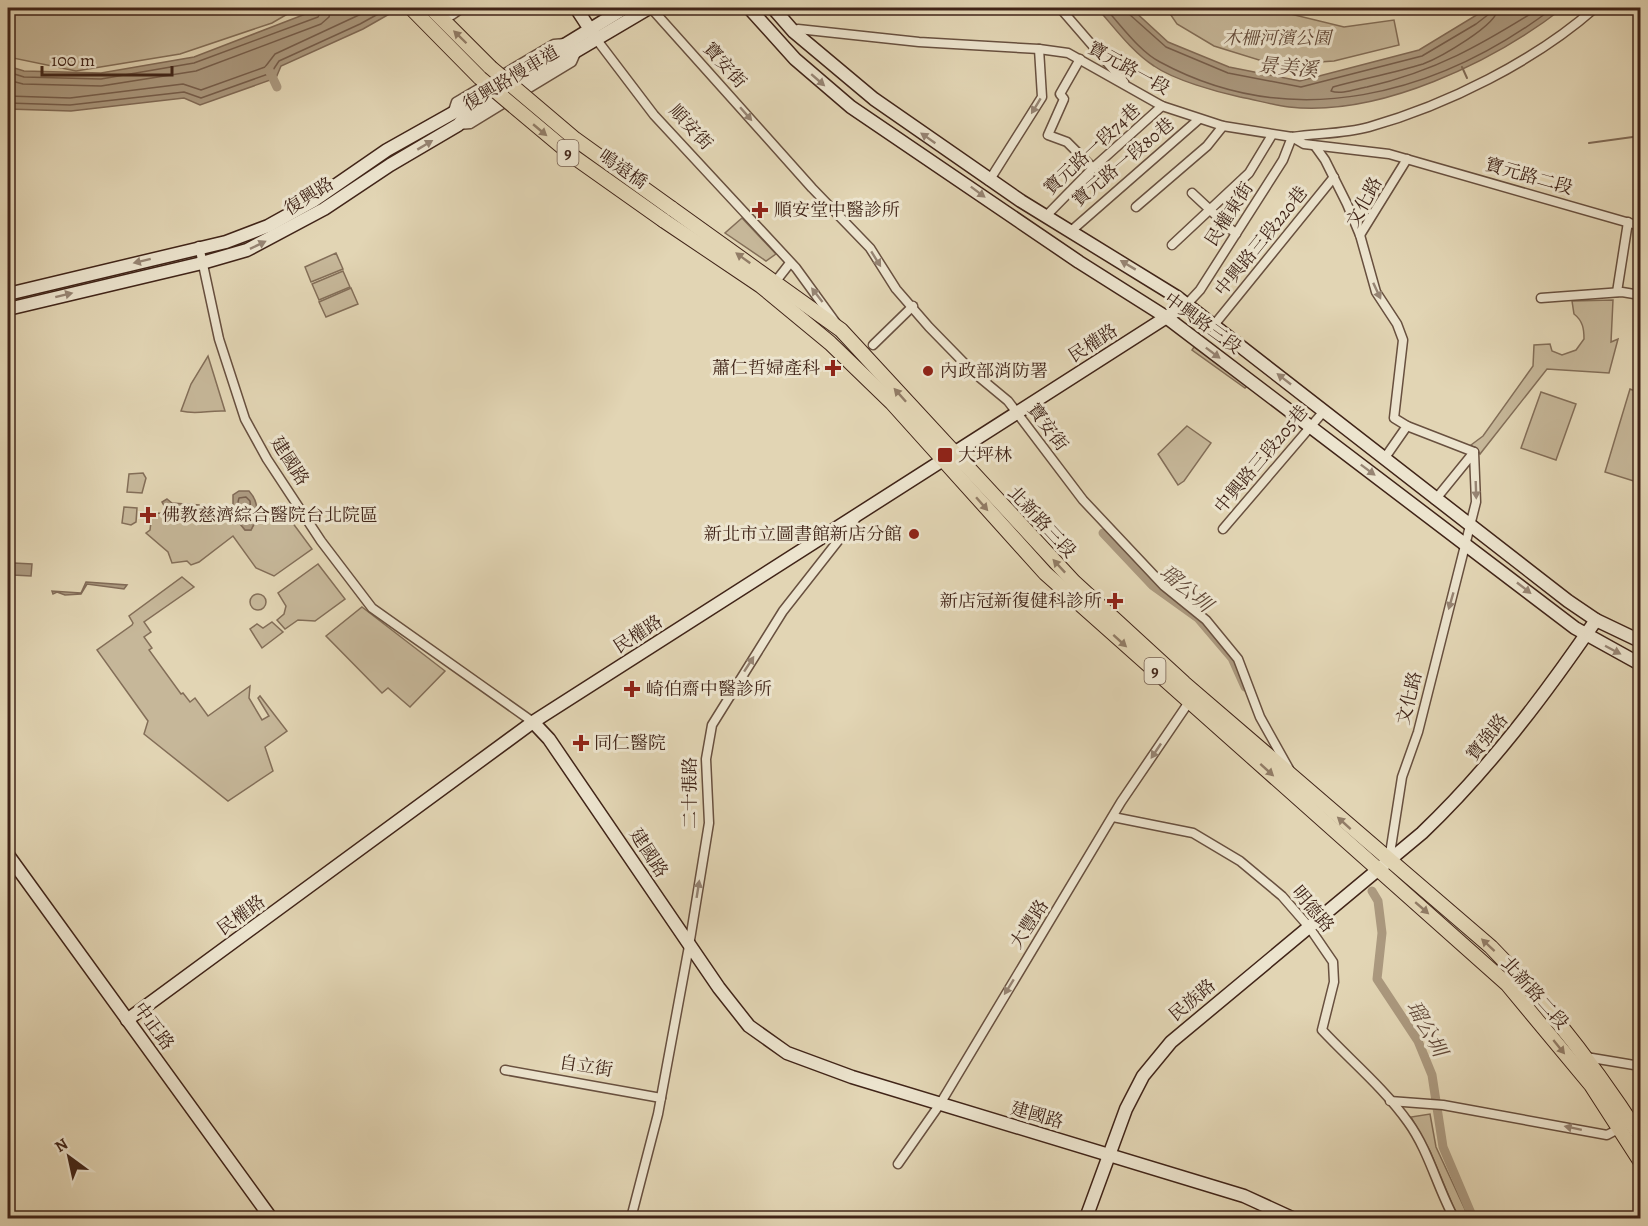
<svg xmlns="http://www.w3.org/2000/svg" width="1648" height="1226" font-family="Alegreya,'Noto Serif TC',serif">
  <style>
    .green { fill: #c6b799; stroke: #836e58; stroke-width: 1.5 }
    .water { fill: #ab997f; stroke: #806a56; stroke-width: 1.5 }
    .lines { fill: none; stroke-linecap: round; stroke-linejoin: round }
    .shore { stroke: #765e4c; stroke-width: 1.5 }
    .stream { stroke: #806a56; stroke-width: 2 }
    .canal { stroke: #ab997f; stroke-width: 9 }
    .street-casing { stroke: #68503f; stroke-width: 11 }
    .secondary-casing { stroke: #402418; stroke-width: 15 }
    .primary-casing { stroke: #402418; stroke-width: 16 }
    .street { stroke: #ece4ce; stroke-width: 8 }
    .secondary { stroke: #ece4ce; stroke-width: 12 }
    .primary { stroke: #e2d5b4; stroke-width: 14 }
    .primary-bridge-casing { stroke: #402418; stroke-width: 16; stroke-linecap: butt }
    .primary-bridge { stroke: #e2d5b4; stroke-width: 14 }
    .oneway { fill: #917c66 }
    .oneway2 { fill: #968473 }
    .poi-dot { fill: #8f2418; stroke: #ece4ce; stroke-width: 2 }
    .labels { text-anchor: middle; stroke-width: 6; stroke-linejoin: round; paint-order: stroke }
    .shield { fill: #ece4ce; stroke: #745e4f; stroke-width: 1.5 }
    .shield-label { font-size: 16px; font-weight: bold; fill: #402418 }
    .park-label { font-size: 18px; font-style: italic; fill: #624938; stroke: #ece4ce }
    .street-label { font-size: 18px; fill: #402418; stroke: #ece4ce }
    .poi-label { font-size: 18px; fill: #402418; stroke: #ece4ce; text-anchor: start }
    .water-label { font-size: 20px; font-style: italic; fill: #604737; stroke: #ece4ce }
  </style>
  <rect width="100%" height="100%" fill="#e2d5b4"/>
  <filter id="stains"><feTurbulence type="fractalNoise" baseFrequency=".00333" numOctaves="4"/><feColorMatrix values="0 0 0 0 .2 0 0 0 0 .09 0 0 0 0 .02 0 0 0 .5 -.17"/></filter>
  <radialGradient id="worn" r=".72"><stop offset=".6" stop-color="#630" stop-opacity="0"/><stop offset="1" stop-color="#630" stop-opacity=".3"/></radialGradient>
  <g class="green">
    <polygon points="8,8 79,11 115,8 298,8 272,23 180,54 76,71 8,57"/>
    <polygon points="1166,8 1266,8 1344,27 1394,20 1399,45 1334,61 1275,65 1214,46 1177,24"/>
    <polygon points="742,218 776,254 766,261 725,233"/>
    <polygon points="336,253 343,269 311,282 305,267"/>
    <polygon points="343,271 350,287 319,300 312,284"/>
    <polygon points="351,288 358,304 326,317 319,302"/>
    <path d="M 1613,300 L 1611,342 L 1618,339 L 1609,373 L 1547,369 L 1480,454 L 1471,445 L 1483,436 L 1533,366 L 1534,345 L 1550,344 L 1552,351 L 1562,355 L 1576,350 L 1584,339 C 1584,329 1583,321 1574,314 L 1572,301 Z"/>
    <polygon points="1194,347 1247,386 1245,388 1192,350"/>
    <path d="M 208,356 L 225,411 C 209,410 197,415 181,411 L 191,384 Z"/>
    <polygon points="1630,389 1640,393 1640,483 1605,472"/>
    <polygon points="1541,392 1576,404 1556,460 1521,448"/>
    <polygon points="1187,426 1211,443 1184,481 1178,485 1158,454"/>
    <polygon points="143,473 146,478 142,493 127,492 129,474"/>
    <polygon points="124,507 137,508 136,522 131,525 122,523"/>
    <polygon points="152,513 233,515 245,530 251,530 258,517 292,522 312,549 274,576 256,568 233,536 199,562 191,565 187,561 172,563 168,552 146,533 150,530"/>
    <polygon points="318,564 345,599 315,621 298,620 285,629 277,620 284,614 286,606 278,593"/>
    <polygon points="182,577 194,587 144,622 151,632 144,637 152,648 149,650 181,694 183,693 190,702 195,698 208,716 250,686 249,698 262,720 269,716 258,698 260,696 287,731 265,747 273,771 228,801 144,734 148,721 97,650 132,625 133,623 129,616"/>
    <circle cx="258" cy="602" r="8"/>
    <polygon points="362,607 445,671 410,707 388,688 382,693 326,636"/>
    <polygon points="272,622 283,632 262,648 250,629 257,624 263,628"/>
    <polygon points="1430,1114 1436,1147 1469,1218 1458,1218 1430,1151 1411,1117"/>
  </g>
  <g class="water">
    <polygon points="321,8 400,8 363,29 281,66 276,78 200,105 184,98 71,111 8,109 8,66 24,71 101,73 194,57"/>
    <path d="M 1097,8 L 1131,8 L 1168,42 L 1229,67 L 1300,81 L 1419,50 L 1488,8 L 1563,8 C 1493,62 1380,117 1289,107 C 1273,105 1256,100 1240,97 C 1217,92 1174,80 1154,66 C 1132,52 1114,27 1097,8 Z"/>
    <path d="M 239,491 L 249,491 C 260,503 258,517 251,530 L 245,530 L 233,515 L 233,495 Z"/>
    <polygon points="167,499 172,503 199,505 199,508 172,505 166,509 162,502"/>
    <polygon points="14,563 32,564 31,576 13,575"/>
    <polygon points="86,582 127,585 124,589 87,584 81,594 65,595 57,592 53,594 52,591 81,593"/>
  </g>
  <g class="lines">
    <g class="shore">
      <path d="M 1105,8 C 1121,25 1139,51 1160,62 C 1293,134 1438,95 1553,8"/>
      <polyline points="1127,8 1129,14 1166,47 1228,73 1301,87 1422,56 1476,24 1489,14 1491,8"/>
      <path d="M 1498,8 C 1498,25 1439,58 1423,64 C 1394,73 1362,79 1333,87 L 1331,91 C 1341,95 1356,89 1367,87 C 1436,71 1481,45 1540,8"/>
      <polyline points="8,72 24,77 101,79 194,63 318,17 323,8"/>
      <polyline points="8,80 23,84 101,86 196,71 321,24 329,17 331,8"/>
      <polyline points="8,96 70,98 183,84 201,90 265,67 275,54 374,8"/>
      <polyline points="8,103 70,105 184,92 201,98 271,73 279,61 360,24 389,8"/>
      <path d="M 246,497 L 250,501 L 251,516 L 247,521 C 239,516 236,507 239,498 Z"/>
    </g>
    <g class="stream">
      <polyline points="1462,67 1467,78"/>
      <polyline points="1589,143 1640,136"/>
    </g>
    <g class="canal">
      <polyline points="269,70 277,87"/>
      <polyline points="1103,533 1152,585 1198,618 1232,658 1245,687"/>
      <polyline points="1372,891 1378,901 1382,933 1377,979 1418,1041 1432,1075 1443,1147 1473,1218"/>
    </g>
    <defs>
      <g id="street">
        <polyline points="651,8 812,188 870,248 896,289 929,327 973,372 1008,401 1083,500 1164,586 1206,620 1238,659 1260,717 1289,769"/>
        <polyline points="1060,8 1124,82"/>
        <polyline points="452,15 462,8"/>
        <polyline points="794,32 798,29 919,42 1039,49 1068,53 1162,106 1223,126 1292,137 1304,144 1389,154 1640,226"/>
        <polyline points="597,40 654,115 796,268 836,323"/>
        <polyline points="1080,59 1060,94 1064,99 1048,135 1067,142 1093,168"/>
        <polyline points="453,111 456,102 554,44 565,43"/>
        <polyline points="458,125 470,124 572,62 576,53"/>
        <path d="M 1292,137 C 1318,133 1344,134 1369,127 C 1447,105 1535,61 1595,8"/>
        <polyline points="1315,146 1325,160 1347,204 1360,235 1376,292 1397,324 1403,340 1394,418 1407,426 1384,459"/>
        <polyline points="989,181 1042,97 1039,49"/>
        <polyline points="1192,193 1236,234"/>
        <polyline points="1136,207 1207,146 1223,126"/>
        <polyline points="1046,216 1093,168 1162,106"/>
        <polyline points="1071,231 1198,120"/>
        <polyline points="1360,235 1407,159"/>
        <polyline points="1172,245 1249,173 1272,135"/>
        <polyline points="199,246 219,339 245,419 267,459 321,541 372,608 533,722"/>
        <polyline points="778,284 776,281 790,263"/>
        <polyline points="1617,292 1628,222"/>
        <polyline points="1541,298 1622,292 1640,295"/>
        <polyline points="1187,304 1200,290 1283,160 1292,137"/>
        <polyline points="1214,325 1334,177"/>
        <polyline points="873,345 913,306"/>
        <polyline points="1407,426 1474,452"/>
        <polyline points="1223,529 1324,411"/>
        <path d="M 1113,817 L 1193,833 L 1240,861 L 1282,896 L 1309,927 L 1333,962 L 1334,982 L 1322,1030 C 1350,1060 1384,1088 1408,1122 C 1429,1151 1437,1187 1454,1218"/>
        <polyline points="1389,860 1402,777 1418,732 1476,502 1474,452 1435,500"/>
        <polyline points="1586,1057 1640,1066"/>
        <polyline points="505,1070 661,1098"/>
        <polyline points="1390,1101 1443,1105 1607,1135 1622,1127"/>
        <polyline points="898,1164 940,1104 1121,802 1189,702"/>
        <polyline points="631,1218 658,1114 689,946 709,823 706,759 712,725 783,611 856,518"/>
      </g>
      <g id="secondary">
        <polyline points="576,8 593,34"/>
        <polyline points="749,8 795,59 851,107 1079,262 1166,317 1575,628 1640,664"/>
        <polyline points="773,8 794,32 874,99 1021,201 1177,297 1568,601 1596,620 1640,641"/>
        <polyline points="8,294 226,242 268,226 313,201 387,150 460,109 625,8"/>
        <polyline points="8,309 202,263 247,250 324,209 390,165 458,125 466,116 649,8"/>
        <polyline points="533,722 549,739 719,988 749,1026 787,1053 852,1077 1244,1196 1292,1218"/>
        <polyline points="8,855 271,1218"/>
        <polyline points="127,1020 533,722 1187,304"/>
        <path d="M 1086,1218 L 1126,1109 L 1143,1076 L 1171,1042 L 1422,833 C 1489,769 1544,696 1596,620"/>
      </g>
      <g id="primary">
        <polyline points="411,8 480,78"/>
        <polyline points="431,8 490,67"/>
        <path d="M 671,208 L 841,330 L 1074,582 L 1184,683 L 1491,947 C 1548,1005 1596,1068 1640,1136"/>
        <polyline points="663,220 761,286 830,343 892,403 1045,573 1507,984 1591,1085 1640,1161"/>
      </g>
    </defs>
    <use href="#street" class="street-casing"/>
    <use href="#secondary" class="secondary-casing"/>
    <use href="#primary" class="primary-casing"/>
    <use href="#street" class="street"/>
    <use href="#secondary" class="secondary"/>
    <use href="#primary" class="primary"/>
    <defs>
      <g id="primary-bridge">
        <polyline points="490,67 575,139 671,208"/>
        <polyline points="480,78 574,157 663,220"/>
      </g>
    </defs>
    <use href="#primary-bridge" class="primary-bridge-casing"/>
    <use href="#primary-bridge" class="primary-bridge"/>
  </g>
  <defs><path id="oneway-solid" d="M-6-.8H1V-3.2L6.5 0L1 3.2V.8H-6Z" transform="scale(1.5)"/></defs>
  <g class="oneway">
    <use href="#oneway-solid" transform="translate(460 37) rotate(-136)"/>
    <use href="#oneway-solid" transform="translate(540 130) rotate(40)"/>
    <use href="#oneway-solid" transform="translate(743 258) rotate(-144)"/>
    <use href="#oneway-solid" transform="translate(900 395) rotate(-132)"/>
    <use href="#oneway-solid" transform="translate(982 504) rotate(49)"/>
    <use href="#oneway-solid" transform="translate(1059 566) rotate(-133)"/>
    <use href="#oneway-solid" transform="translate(1120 641) rotate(42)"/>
    <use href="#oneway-solid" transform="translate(1267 770) rotate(42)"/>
    <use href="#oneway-solid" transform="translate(1344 823) rotate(-138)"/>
    <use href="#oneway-solid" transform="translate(1422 908) rotate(41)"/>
    <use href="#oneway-solid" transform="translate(1488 945) rotate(-137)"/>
    <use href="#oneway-solid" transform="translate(1559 1047) rotate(51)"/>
  </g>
  <g class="oneway2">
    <use href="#oneway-solid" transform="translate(818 80) rotate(41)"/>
    <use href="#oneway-solid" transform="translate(1036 106) rotate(121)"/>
    <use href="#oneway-solid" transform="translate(746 114) rotate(49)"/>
    <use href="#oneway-solid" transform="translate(928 138) rotate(-145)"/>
    <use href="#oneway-solid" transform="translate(425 145) rotate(-31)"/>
    <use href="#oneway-solid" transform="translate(978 192) rotate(37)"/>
    <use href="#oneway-solid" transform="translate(258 245) rotate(-26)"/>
    <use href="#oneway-solid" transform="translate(876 259) rotate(58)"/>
    <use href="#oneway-solid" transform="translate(142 261) rotate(166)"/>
    <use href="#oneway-solid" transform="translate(1128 265) rotate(-149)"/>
    <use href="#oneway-solid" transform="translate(1377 291) rotate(65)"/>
    <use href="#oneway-solid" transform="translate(64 295) rotate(-14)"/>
    <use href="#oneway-solid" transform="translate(817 295) rotate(-128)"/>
    <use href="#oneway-solid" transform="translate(1213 353) rotate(37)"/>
    <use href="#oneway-solid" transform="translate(1284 379) rotate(-142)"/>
    <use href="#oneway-solid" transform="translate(1368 470) rotate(37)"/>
    <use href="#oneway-solid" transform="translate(1476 490) rotate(88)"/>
    <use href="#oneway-solid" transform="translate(1524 588) rotate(38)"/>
    <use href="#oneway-solid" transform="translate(1451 601) rotate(106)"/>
    <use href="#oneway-solid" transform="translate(1613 650) rotate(28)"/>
    <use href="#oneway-solid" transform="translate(749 664) rotate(-57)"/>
    <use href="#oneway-solid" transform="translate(1156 751) rotate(124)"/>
    <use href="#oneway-solid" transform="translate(698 889) rotate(-81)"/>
    <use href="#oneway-solid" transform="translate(1009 987) rotate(122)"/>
    <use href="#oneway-solid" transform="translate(1573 1128) rotate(-168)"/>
  </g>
  <g class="poi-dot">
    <path d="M757 201h6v6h6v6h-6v6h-6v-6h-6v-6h6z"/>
    <path d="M830 359h6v6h6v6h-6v6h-6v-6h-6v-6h6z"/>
    <circle cx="928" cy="371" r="6"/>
    <rect x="937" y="447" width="16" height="16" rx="3"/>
    <path d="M145 506h6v6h6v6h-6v6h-6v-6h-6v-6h6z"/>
    <circle cx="914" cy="534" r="6"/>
    <path d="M1112 592h6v6h6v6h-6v6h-6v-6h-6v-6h6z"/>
    <path d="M629 680h6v6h6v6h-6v6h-6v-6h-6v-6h6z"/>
    <path d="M578 734h6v6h6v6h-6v6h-6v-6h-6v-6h6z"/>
  </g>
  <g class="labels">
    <g class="shield">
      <rect x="557.5" y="140" width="21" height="26" rx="4.5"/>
      <rect x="1144.5" y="658" width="21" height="26" rx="4.5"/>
    </g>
    <g class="shield-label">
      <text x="568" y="159">9</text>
      <text x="1155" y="677">9</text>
    </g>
    <g class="park-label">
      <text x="1277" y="44">木柵河濱公園</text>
    </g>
    <g class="street-label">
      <text transform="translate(725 65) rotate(48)" y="6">寶安街</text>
      <text transform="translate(1129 68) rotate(29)" y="6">寶元路一段</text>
      <text transform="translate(511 78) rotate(-31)" y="6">復興路慢車道</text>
      <text transform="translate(691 127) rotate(47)" y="6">順安街</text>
      <text transform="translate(1092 149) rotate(-43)" y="6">寶元路一段74巷</text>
      <text transform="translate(1123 162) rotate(-40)" y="6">寶元路一段80巷</text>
      <text transform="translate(623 169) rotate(35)" y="6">鳴遠橋</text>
      <text transform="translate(1529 176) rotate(16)" y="6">寶元路二段</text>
      <text transform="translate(309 196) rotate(-32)" y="6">復興路</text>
      <text transform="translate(1364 202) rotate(-61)" y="6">文化路</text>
      <text transform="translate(1229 214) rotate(-57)" y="6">民權東街</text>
      <text transform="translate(1261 241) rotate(-51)" y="6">中興路三段220巷</text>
      <text transform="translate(1203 323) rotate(36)" y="6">中興路三段</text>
      <text transform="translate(1093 343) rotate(-33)" y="6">民權路</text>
      <text transform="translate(1048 427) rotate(53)" y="6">寶安街</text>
      <text transform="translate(1261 459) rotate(-50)" y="6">中興路三段205巷</text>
      <text transform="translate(290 461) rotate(57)" y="6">建國路</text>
      <text transform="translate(1042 522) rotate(47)" y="6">北新路三段</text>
      <text transform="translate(638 634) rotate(-33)" y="6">民權路</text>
      <text transform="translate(1409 698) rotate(-76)" y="6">文化路</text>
      <text transform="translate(1487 737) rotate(-51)" y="6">寶強路</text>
      <text transform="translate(690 793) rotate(-90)" y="6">二十張路</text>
      <text transform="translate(649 853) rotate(57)" y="6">建國路</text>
      <text transform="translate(1313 909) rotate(50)" y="6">明德路</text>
      <text transform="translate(241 915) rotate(-36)" y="6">民權路</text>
      <text transform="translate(1029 924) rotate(-57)" y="6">大豐路</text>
      <text transform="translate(1535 993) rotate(48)" y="6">北新路二段</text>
      <text transform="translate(1192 1000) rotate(-40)" y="6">民族路</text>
      <text transform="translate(154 1026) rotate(54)" y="6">中正路</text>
      <text transform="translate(586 1066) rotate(9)" y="6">自立街</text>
      <text transform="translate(1037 1115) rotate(16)" y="6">建國路</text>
    </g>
    <g class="poi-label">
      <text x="774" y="216">順安堂中醫診所</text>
      <text x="820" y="374" text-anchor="end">蕭仁哲婦產科</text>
      <text x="940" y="377">內政部消防署</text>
      <text x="958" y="461">大坪林</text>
      <text x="162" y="521">佛教慈濟綜合醫院台北院區</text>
      <text x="902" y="540" text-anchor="end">新北市立圖書館新店分館</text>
      <text x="1102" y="607" text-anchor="end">新店冠新復健科診所</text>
      <text x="646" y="695">崎伯齋中醫診所</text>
      <text x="594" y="749">同仁醫院</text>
    </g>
    <g class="water-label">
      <text transform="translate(1288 67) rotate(5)" y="7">景美溪</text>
      <text transform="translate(1186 588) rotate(40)" y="7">瑠公圳</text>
      <text transform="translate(1427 1028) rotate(61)" y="7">瑠公圳</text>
    </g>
  </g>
  <rect width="1648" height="1226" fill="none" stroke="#e2d5b4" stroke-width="30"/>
  <rect x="9" y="9" width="1630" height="1208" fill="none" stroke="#402418" stroke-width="3"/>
  <rect x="15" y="15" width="1618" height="1196" fill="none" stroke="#402418" stroke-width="1.5"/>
  <g transform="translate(69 1157) rotate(327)" stroke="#ece4ce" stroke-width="4.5" paint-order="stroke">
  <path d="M0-4.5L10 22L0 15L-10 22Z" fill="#402418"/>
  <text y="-9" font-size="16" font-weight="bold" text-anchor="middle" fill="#402418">N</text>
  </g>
  <path d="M42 66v9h130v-9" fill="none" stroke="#402418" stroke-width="3"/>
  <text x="51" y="66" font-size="18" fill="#402418" stroke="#ece4ce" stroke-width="4.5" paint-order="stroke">100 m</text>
  <rect width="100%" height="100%" filter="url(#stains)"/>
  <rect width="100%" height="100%" fill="url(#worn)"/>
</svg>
